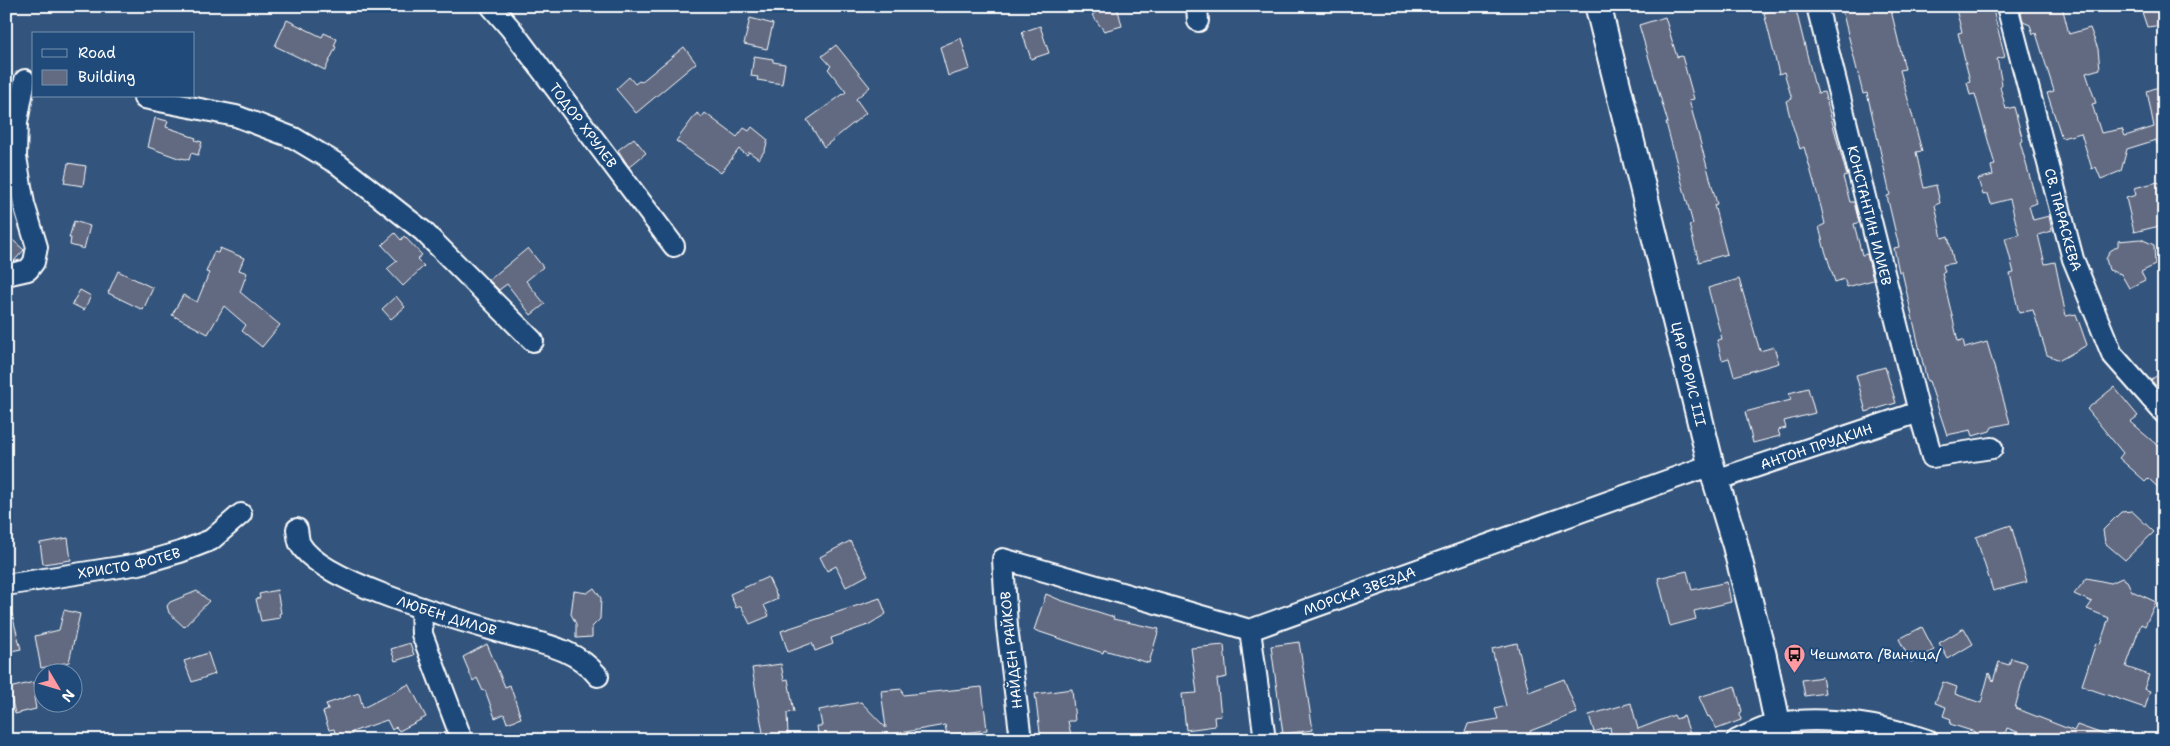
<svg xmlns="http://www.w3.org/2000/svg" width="2170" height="746" font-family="'Shantell Sans',sans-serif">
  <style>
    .building { fill: #626b82; stroke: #fff }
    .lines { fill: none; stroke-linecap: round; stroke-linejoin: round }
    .minor-casing { stroke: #fff; stroke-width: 24 }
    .tertiary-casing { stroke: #fff; stroke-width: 29 }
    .minor { stroke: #1f4a7a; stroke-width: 20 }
    .tertiary { stroke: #1f4a7a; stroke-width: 25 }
    .labels { text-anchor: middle; stroke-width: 4; stroke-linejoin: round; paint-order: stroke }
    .street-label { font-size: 14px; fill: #fff; stroke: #1f4a7a }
    .poi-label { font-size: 14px; fill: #fff; stroke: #1f4a7a; text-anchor: start }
  </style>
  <rect width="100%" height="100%" fill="#33547c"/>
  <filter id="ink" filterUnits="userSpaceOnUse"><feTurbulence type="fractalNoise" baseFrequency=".02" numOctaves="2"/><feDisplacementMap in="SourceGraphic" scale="10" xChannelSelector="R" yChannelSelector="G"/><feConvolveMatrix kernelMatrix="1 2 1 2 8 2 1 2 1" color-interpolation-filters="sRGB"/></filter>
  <g filter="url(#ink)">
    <g class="building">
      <polygon points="1092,6 1117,6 1122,26 1104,31 1092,15 1096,12"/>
      <polygon points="1791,6 1795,6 1814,83 1815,83 1818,93 1824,92 1847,176 1843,177 1850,202 1854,202 1859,222 1854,224 1862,255 1867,254 1873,280 1847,287 1844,279 1835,282 1824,247 1819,227 1825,224 1821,207 1804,147 1800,149 1790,117 1786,101 1792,99 1784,72 1779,74 1764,13"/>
      <polygon points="1841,6 1890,6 1905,69 1900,70 1922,151 1916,152 1924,188 1936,185 1940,203 1935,205 1942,238 1948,236 1954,263 1943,265 1945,272 1942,273 1958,341 1963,340 1965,348 1987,342 2010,423 1992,427 1990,431 1973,436 1971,430 1947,435 1929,381 1927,381 1902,272 1899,272 1894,248 1899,247 1887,196 1890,195 1877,136 1867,93 1863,94"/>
      <polygon points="1955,6 1992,6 2005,57 1997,59 2002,84 2000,87 2006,109 2014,107 2023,141 2020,142 2037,203 2029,206 2033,220 2049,216 2052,231 2038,235 2045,264 2055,262 2066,316 2076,314 2087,345 2060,360 2047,355 2033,310 2019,313 2010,274 2014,273 2005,238 2019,235 2010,199 1991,204 1988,194 1983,195 1978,179 1993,175 1991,166 1995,165 1975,94 1970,95 1967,82 1970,81 1958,33 1962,32"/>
      <polygon points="2026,6 2062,6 2069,34 2090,28 2098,49 2100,69 2086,73 2096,103 2092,104 2101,133 2122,129 2125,136 2154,127 2147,91 2164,85 2164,143 2157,144 2156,140 2127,149 2121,171 2101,179 2096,167 2092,169 2081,133 2062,138 2047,93 2054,91 2036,33 2033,34 2030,25 2023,22 2021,13"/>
      <polygon points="2140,6 2164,6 2164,25 2147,27"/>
      <polygon points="1665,17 1677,57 1682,56 1694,99 1689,100 1717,204 1714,205 1727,254 1699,262 1689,225 1693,224 1666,123 1668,123 1639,25"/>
      <polygon points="750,18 773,24 767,49 744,44"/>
      <polygon points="287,20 322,37 324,33 337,39 334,46 336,47 325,70 275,46"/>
      <polygon points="1040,26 1049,53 1031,59 1022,32"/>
      <polygon points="961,38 970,69 948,76 940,47"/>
      <polygon points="836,45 870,87 856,99 866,113 824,147 807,120 846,92 828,69 831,66 822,56"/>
      <polygon points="684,47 696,63 636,113 616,89 629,77 635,84 639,81 641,82"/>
      <polygon points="754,56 773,59 773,62 785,64 782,84 757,80 758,77 751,76"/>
      <polygon points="697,113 702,117 705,113 737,137 744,128 749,131 752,127 768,140 765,150 759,159 749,152 747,155 739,149 721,173 676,141"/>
      <polygon points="155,118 168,121 166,127 187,134 187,135 196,138 195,140 202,142 198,155 191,153 189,160 182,158 181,159 148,147"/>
      <polygon points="634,138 646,153 629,167 618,150"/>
      <polygon points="68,163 86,166 83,186 64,183"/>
      <polygon points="2158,182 2164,186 2164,225 2134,232 2126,198 2136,195 2134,188"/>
      <polygon points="74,221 90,226 84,249 70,245 71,238 69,238"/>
      <polygon points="395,233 401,240 404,236 422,255 417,259 424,266 403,286 387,269 397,261 382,245"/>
      <polygon points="6,234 24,250 14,261 6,263"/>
      <polygon points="2141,239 2154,245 2155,265 2141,272 2145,280 2129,288 2121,274 2109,270 2106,259 2110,251 2118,246 2118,241"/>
      <polygon points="220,248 244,258 239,270 247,273 240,292 280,325 262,347 242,331 246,325 224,306 208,334 172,315 183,295 197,302 209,273 206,272 214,252 218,253"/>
      <polygon points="528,248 543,267 526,281 545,304 531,315 507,284 499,290 489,280"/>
      <polygon points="118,271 153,288 143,310 108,293"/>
      <polygon points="1739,279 1760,351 1774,347 1779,363 1734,376 1729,358 1722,360 1717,340 1722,339 1708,288"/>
      <polygon points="80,290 91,296 84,310 72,304"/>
      <polygon points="396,296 405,307 391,319 382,309"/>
      <polygon points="1885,367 1896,403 1866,412 1856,375"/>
      <polygon points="2164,370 2164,395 2151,380"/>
      <polygon points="2114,387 2138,416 2130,422 2164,451 2164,493 2148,478 2145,481 2119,458 2123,453 2087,409"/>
      <polygon points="1808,388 1815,413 1784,421 1786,428 1778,430 1780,436 1753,443 1745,412 1791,400 1789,393"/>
      <polygon points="2132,511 2154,532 2125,560 2105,543 2103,530 2121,512"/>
      <polygon points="2011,525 2027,582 1993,591 1976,537"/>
      <polygon points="68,538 71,560 43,564 40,543"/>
      <polygon points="850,541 868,575 846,587 836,566 827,571 820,557"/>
      <polygon points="1687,571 1692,590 1727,582 1731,602 1694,611 1696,619 1670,626 1658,578"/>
      <polygon points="768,577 778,599 764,605 769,616 750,624 741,606 736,608 730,594"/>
      <polygon points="2087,578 2111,583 2122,578 2127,581 2132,591 2156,602 2145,626 2141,624 2126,667 2149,675 2144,689 2150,691 2145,708 2087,688 2082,685 2096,643 2100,644 2109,618 2087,609 2092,602 2074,594"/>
      <polygon points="594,588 601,598 600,619 592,627 592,637 576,638 576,624 571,614 574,591 587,593"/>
      <polygon points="277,590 281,613 279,614 280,618 261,621 256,599 260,598 259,594"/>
      <polygon points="197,591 209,601 184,627 169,613 167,606 170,602"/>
      <polygon points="1046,594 1060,600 1114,617 1113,619 1159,629 1149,663 1104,650 1103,653 1034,630"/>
      <polygon points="880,598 886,614 868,625 831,638 833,644 815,651 812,643 788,652 781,631"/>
      <polygon points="64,610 80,614 69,662 41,668 35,636 59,630"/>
      <polygon points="6,611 11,611 21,649 6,652"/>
      <polygon points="1922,627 1934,650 1911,662 1899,639"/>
      <polygon points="1964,628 1973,644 1948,659 1939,643"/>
      <polygon points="1299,642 1313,730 1283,734 1271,646"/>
      <polygon points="410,643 414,655 395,661 391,649"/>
      <polygon points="1517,643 1529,692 1564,679 1577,713 1530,731 1533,740 1473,740 1464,735 1468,724 1498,719 1495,709 1506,706 1492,649"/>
      <polygon points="487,644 505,687 510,685 521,718 507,723 504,714 495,718 485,690 483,691 477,678 473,681 463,657"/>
      <polygon points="1224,645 1227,677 1217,679 1221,716 1214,717 1215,726 1186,730 1182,694 1197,693 1191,648"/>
      <polygon points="208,653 215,674 192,682 184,661"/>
      <polygon points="2011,658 2027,663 2015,708 2074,731 2077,725 2114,738 2113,740 2038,740 2007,728 2003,740 1972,740 1975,732 1950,724 1951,719 1943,716 1946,707 1935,703 1943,682 1957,687 1955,694 1981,703 1989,673 1993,681 1999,662 2009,665"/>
      <polygon points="781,664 784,680 788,679 794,712 787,713 788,735 764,739 752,668"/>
      <polygon points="1822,677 1825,693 1805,696 1802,680"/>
      <polygon points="34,682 37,696 34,697 36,709 15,714 9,688"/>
      <polygon points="409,684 426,717 399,731 396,727 392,730 387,720 352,732 352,734 337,739 334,729 329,730 323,712 328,710 326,704 359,693 363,708"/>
      <polygon points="1735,686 1742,711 1740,714 1741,720 1717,729 1709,716 1708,717 1699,697"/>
      <polygon points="982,687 987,730 947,735 945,725 861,740 819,740 817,726 822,726 819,710 861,702 886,728 881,691 902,689 903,695"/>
      <polygon points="1072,689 1075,721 1068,721 1072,740 1041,740 1035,694"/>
      <polygon points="1631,703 1638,729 1674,715 1676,719 1684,716 1692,740 1612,740 1610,727 1594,732 1589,715"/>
    </g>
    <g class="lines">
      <defs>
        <g id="minor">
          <path id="s1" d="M 491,6 L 511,29 L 674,246"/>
          <polyline points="1197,6 1198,21"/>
          <path id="s2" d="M 1817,6 L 1919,412 L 1932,457 L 1992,448"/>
          <path id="s3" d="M 2007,6 L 2073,259 L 2112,354 L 2164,413"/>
          <polyline points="144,98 236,116 294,138 339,165 423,231 533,341"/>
          <polyline points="6,275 28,270 34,262 37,247 24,204 16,157 17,122 25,80"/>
          <path id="s4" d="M 1716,480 L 1919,412"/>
          <path id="s5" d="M 297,529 C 298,534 298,540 300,544 C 321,583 463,621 507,634 C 541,644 574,647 598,676"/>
          <path id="s6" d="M 6,585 L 139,564 L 180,552 L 211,540 L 241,514"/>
          <polyline points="421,608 422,634 462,740"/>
          <polyline points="1250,630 1265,740"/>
          <path id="s7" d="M 1021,740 L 1007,627 L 1003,559 L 1250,630 L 1711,465"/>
          <path d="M 1737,740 C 1751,734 1766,726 1780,723 C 1824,715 1884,725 1927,740"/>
        </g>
        <g id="tertiary">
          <path id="s8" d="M 1598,6 L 1711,465 L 1735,544 L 1763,654 L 1781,740"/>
        </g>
      </defs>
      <use href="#minor" class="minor-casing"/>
      <use href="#tertiary" class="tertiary-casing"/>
      <use href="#minor" class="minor"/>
      <use href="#tertiary" class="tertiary"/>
    </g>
  </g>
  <defs>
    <symbol id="bus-pin" viewBox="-11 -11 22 30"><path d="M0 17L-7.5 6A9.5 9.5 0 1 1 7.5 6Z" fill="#ff9aa2" stroke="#1f4a7a"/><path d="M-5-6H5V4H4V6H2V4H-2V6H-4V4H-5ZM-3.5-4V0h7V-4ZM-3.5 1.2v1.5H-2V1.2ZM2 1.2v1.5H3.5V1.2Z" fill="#111"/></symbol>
  </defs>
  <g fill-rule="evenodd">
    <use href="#bus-pin" x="1782" y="642" width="25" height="34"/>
  </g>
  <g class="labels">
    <g class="street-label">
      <text dy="5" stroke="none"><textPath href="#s1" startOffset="151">ТОДОР ХРУЛЕВ</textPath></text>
      <text dy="5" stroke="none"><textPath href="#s2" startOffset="216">КОНСТАНТИН ИЛИЕВ</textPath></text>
      <text dy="5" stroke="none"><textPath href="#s3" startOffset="221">СВ. ПАРАСКЕВА</textPath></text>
      <text dy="5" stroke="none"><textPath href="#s8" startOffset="379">ЦАР БОРИС III</textPath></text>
      <text dy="5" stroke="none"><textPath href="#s4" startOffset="106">АНТОН ПРУДКИН</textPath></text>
      <text dy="5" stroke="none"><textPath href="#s6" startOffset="125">ХРИСТО ФОТЕВ</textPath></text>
      <text dy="5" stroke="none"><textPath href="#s7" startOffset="555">МОРСКА ЗВЕЗДА</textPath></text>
      <text dy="5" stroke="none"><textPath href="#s5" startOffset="181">ЛЮБЕН ДИЛОВ</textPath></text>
      <text transform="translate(1011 650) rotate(-96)" y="5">НАЙДЕН РАЙКОВ</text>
    </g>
    <g class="poi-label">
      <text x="1810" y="659">Чешмата /Виница/</text>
    </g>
  </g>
  <rect width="2170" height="746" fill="none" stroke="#1f4a7a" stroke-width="25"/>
  <rect x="12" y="12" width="2145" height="721" fill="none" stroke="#fff" stroke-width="2" filter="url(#ink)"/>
  <rect x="32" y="32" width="162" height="65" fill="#1f4a7a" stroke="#7992af"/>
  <rect x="42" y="49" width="25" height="8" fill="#1f4a7a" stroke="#7992af"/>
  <text x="78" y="58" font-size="15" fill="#ffffff">Road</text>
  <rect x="42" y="70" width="25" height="15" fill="#626b82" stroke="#7992af"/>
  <text x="78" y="82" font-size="15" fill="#ffffff">Building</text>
  <g transform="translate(58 688) rotate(128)"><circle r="24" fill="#1f4a7a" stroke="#7992af"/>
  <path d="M0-4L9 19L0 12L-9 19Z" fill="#ff9aa2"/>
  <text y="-8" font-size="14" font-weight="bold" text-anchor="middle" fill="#ffffff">N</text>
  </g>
</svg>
